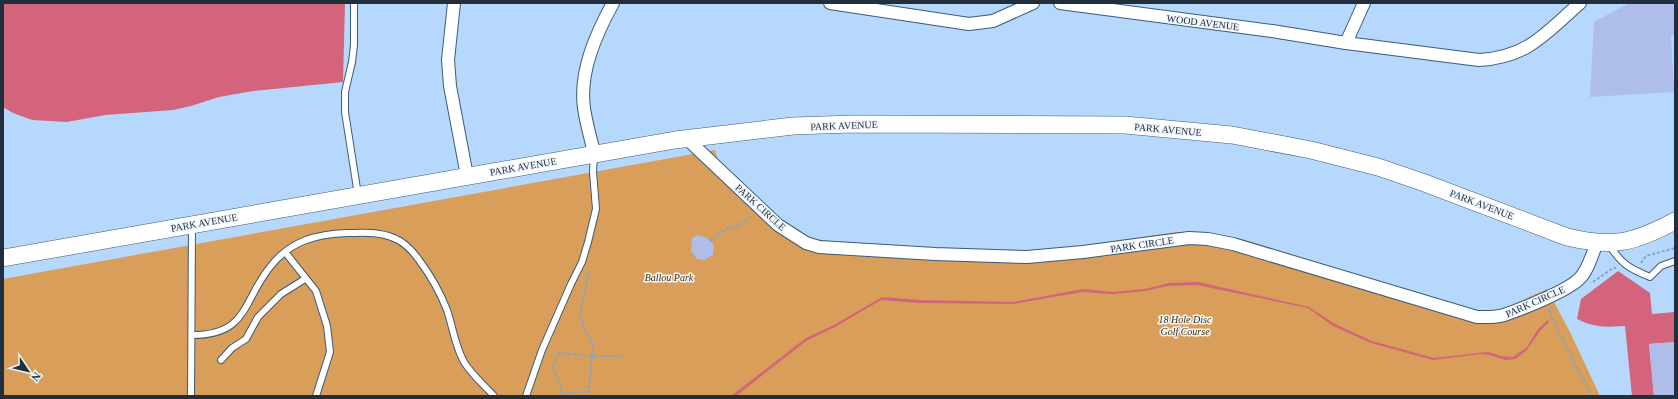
<svg xmlns="http://www.w3.org/2000/svg" width="1678" height="399" font-family="'Times New Roman',serif">
  <style>
    .green { fill: #d89e5a }
    .water { fill: #d4647b }
    .building { fill: #aebee8 }
    .lines { fill: none; stroke-linecap: round; stroke-linejoin: round }
    .lane-casing { stroke: #3b5b7a; stroke-width: 8 }
    .street-casing { stroke: #3b5b7a; stroke-width: 14 }
    .secondary-casing { stroke: #3b5b7a; stroke-width: 18 }
    .path { stroke: #88a4c2; stroke-width: 2; stroke-dasharray: 3 2; stroke-linecap: butt }
    .lane { stroke: #fff; stroke-width: 6 }
    .street { stroke: #fff; stroke-width: 12 }
    .secondary { stroke: #fff; stroke-width: 17 }
    .labels { text-anchor: middle; stroke-width: 3; stroke-linejoin: round; paint-order: stroke }
    .street-label { font-size: 10px; fill: #212f3d; stroke: #eff6fd }
    .park-label { font-size: 10px; font-style: italic; fill: #492b01; stroke: #eff6fd }
  </style>
  <rect width="100%" height="100%" fill="#b5d8fc"/>
  <polygon class="green" points="715,150 719,164 794,230 810,238 841,243 1025,251 1071,247 1177,232 1216,234 1245,240 1478,312 1500,310 1547,289 1570,332 1600,396 3,396 3,279"/>
  <g class="water">
    <polygon points="3,3 345,3 343,82 253,91 219,97 191,106 173,110 105,115 67,122 32,120 13,113 3,107"/>
    <path d="M 1618,271 L 1650,293 L 1652,314 L 1675,312 L 1675,342 L 1649,344 L 1654,396 L 1632,396 L 1625,326 C 1606,327 1594,328 1577,319 L 1581,299 Z"/>
    <polygon points="1198,282 1309,307 1335,324 1372,341 1434,358 1488,352 1501,356 1513,357 1527,347 1538,329 1548,320 1549,322 1540,331 1526,351 1515,359 1506,360 1490,355 1481,354 1433,360 1371,343 1333,326 1308,308 1197,285 1168,286 1145,291 1112,294 1082,292 1013,304 920,303 881,300 835,327 806,341 736,396 731,396 806,338 834,325 882,297 920,300 1013,302 1083,289 1113,292 1145,289 1169,283"/>
  </g>
  <g class="building">
    <polygon points="1630,3 1675,3 1675,35 1671,35 1674,92 1590,97 1594,22"/>
    <polygon points="698,235 707,238 714,245 713,255 704,260 697,259 691,251 692,238"/>
    <polygon points="1675,342 1675,396 1654,396 1649,344"/>
  </g>
  <g class="lines">
    <defs>
      <g id="lane">
        <polyline points="354,3 354,45 352,62 345,92 345,112 358,195"/>
        <path d="M 1609,245 C 1622,264 1628,268 1650,277 L 1661,266 L 1675,261"/>
        <polyline points="285,252 316,291 327,326 330,352 316,396"/>
        <path d="M 192,335 C 248,335 242,302 270,267 C 290,241 316,234 347,233 C 366,233 383,231 400,241 C 408,246 414,253 419,260 C 431,276 440,292 447,310 C 453,328 455,346 464,362 C 472,375 484,385 494,396"/>
        <polyline points="221,360 232,348 246,339 258,317 281,294 305,279"/>
        <polyline points="191,396 192,226"/>
        <polyline points="526,396 542,350 571,284 582,262 588,242 596,209 593,172 594,155"/>
      </g>
      <g id="street">
        <polyline points="454,3 448,60 450,86 467,176"/>
        <polyline points="830,3 969,24 993,21 1033,3"/>
        <polyline points="1060,3 1272,31 1346,43"/>
        <path d="M 1364,3 L 1346,43 L 1479,60 C 1528,57 1545,34 1580,3"/>
        <path d="M 686,138 L 778,225 L 806,243 L 819,247 L 935,254 L 1027,257 L 1083,252 L 1189,238 L 1208,239 L 1233,244 L 1477,317 C 1486,317 1495,318 1504,315 C 1522,309 1567,291 1579,279 C 1588,271 1592,254 1597,243"/>
        <path d="M 594,153 C 591,139 586,123 584,108 C 579,72 596,34 613,3"/>
      </g>
      <path id="secondary" d="M 3,258 L 675,140 L 793,126 L 853,124 L 1125,125 L 1232,135 L 1311,150 L 1378,167 L 1422,182 L 1567,237 C 1613,248 1634,243 1675,221"/>
    </defs>
    <use href="#lane" class="lane-casing"/>
    <use href="#street" class="street-casing"/>
    <use href="#secondary" class="secondary-casing"/>
    <g class="path">
      <polyline points="710,241 730,227 738,226 752,216"/>
      <polyline points="1641,263 1646,256 1675,248"/>
      <polyline points="589,271 580,314 584,329 593,344 592,356 558,353 553,368 563,393 589,392 592,356 623,356"/>
      <polyline points="1593,282 1613,268 1616,268"/>
      <polyline points="1551,310 1549,311 1591,396"/>
    </g>
    <use href="#lane" class="lane"/>
    <use href="#street" class="street"/>
    <use href="#secondary" class="secondary"/>
  </g>
  <g class="labels">
    <g class="street-label">
      <text transform="translate(1203 22) rotate(7)" y="4">WOOD AVENUE</text>
      <text transform="translate(844 125) rotate(-2)" y="4">PARK AVENUE</text>
      <text transform="translate(1168 129) rotate(5)" y="4">PARK AVENUE</text>
      <text transform="translate(523 166) rotate(-10)" y="4">PARK AVENUE</text>
      <text transform="translate(1482 204) rotate(21)" y="4">PARK AVENUE</text>
      <text transform="translate(761 207) rotate(42)" y="4">PARK CIRCLE</text>
      <text transform="translate(204 222) rotate(-10)" y="4">PARK AVENUE</text>
      <text transform="translate(1142 244) rotate(-8)" y="4">PARK CIRCLE</text>
      <text transform="translate(1535 301) rotate(-24)" y="4">PARK CIRCLE</text>
    </g>
    <g class="park-label">
      <text x="669" y="281">Ballou Park</text>
      <text x="1185" y="323">18 Hole Disc<tspan x="1185" dy="12">Golf Course</tspan></text>
    </g>
  </g>
  <rect width="1678" height="399" fill="none" stroke="#212f3d" stroke-width="8"/>
  <g transform="translate(28 371) rotate(125)" stroke="#eff6fd" stroke-width="3" paint-order="stroke">
  <path d="M0-3L7 15L0 10L-7 15Z" fill="#212f3d"/>
  <text y="-6" font-size="11" font-weight="bold" text-anchor="middle" fill="#212f3d">N</text>
  </g>
</svg>
